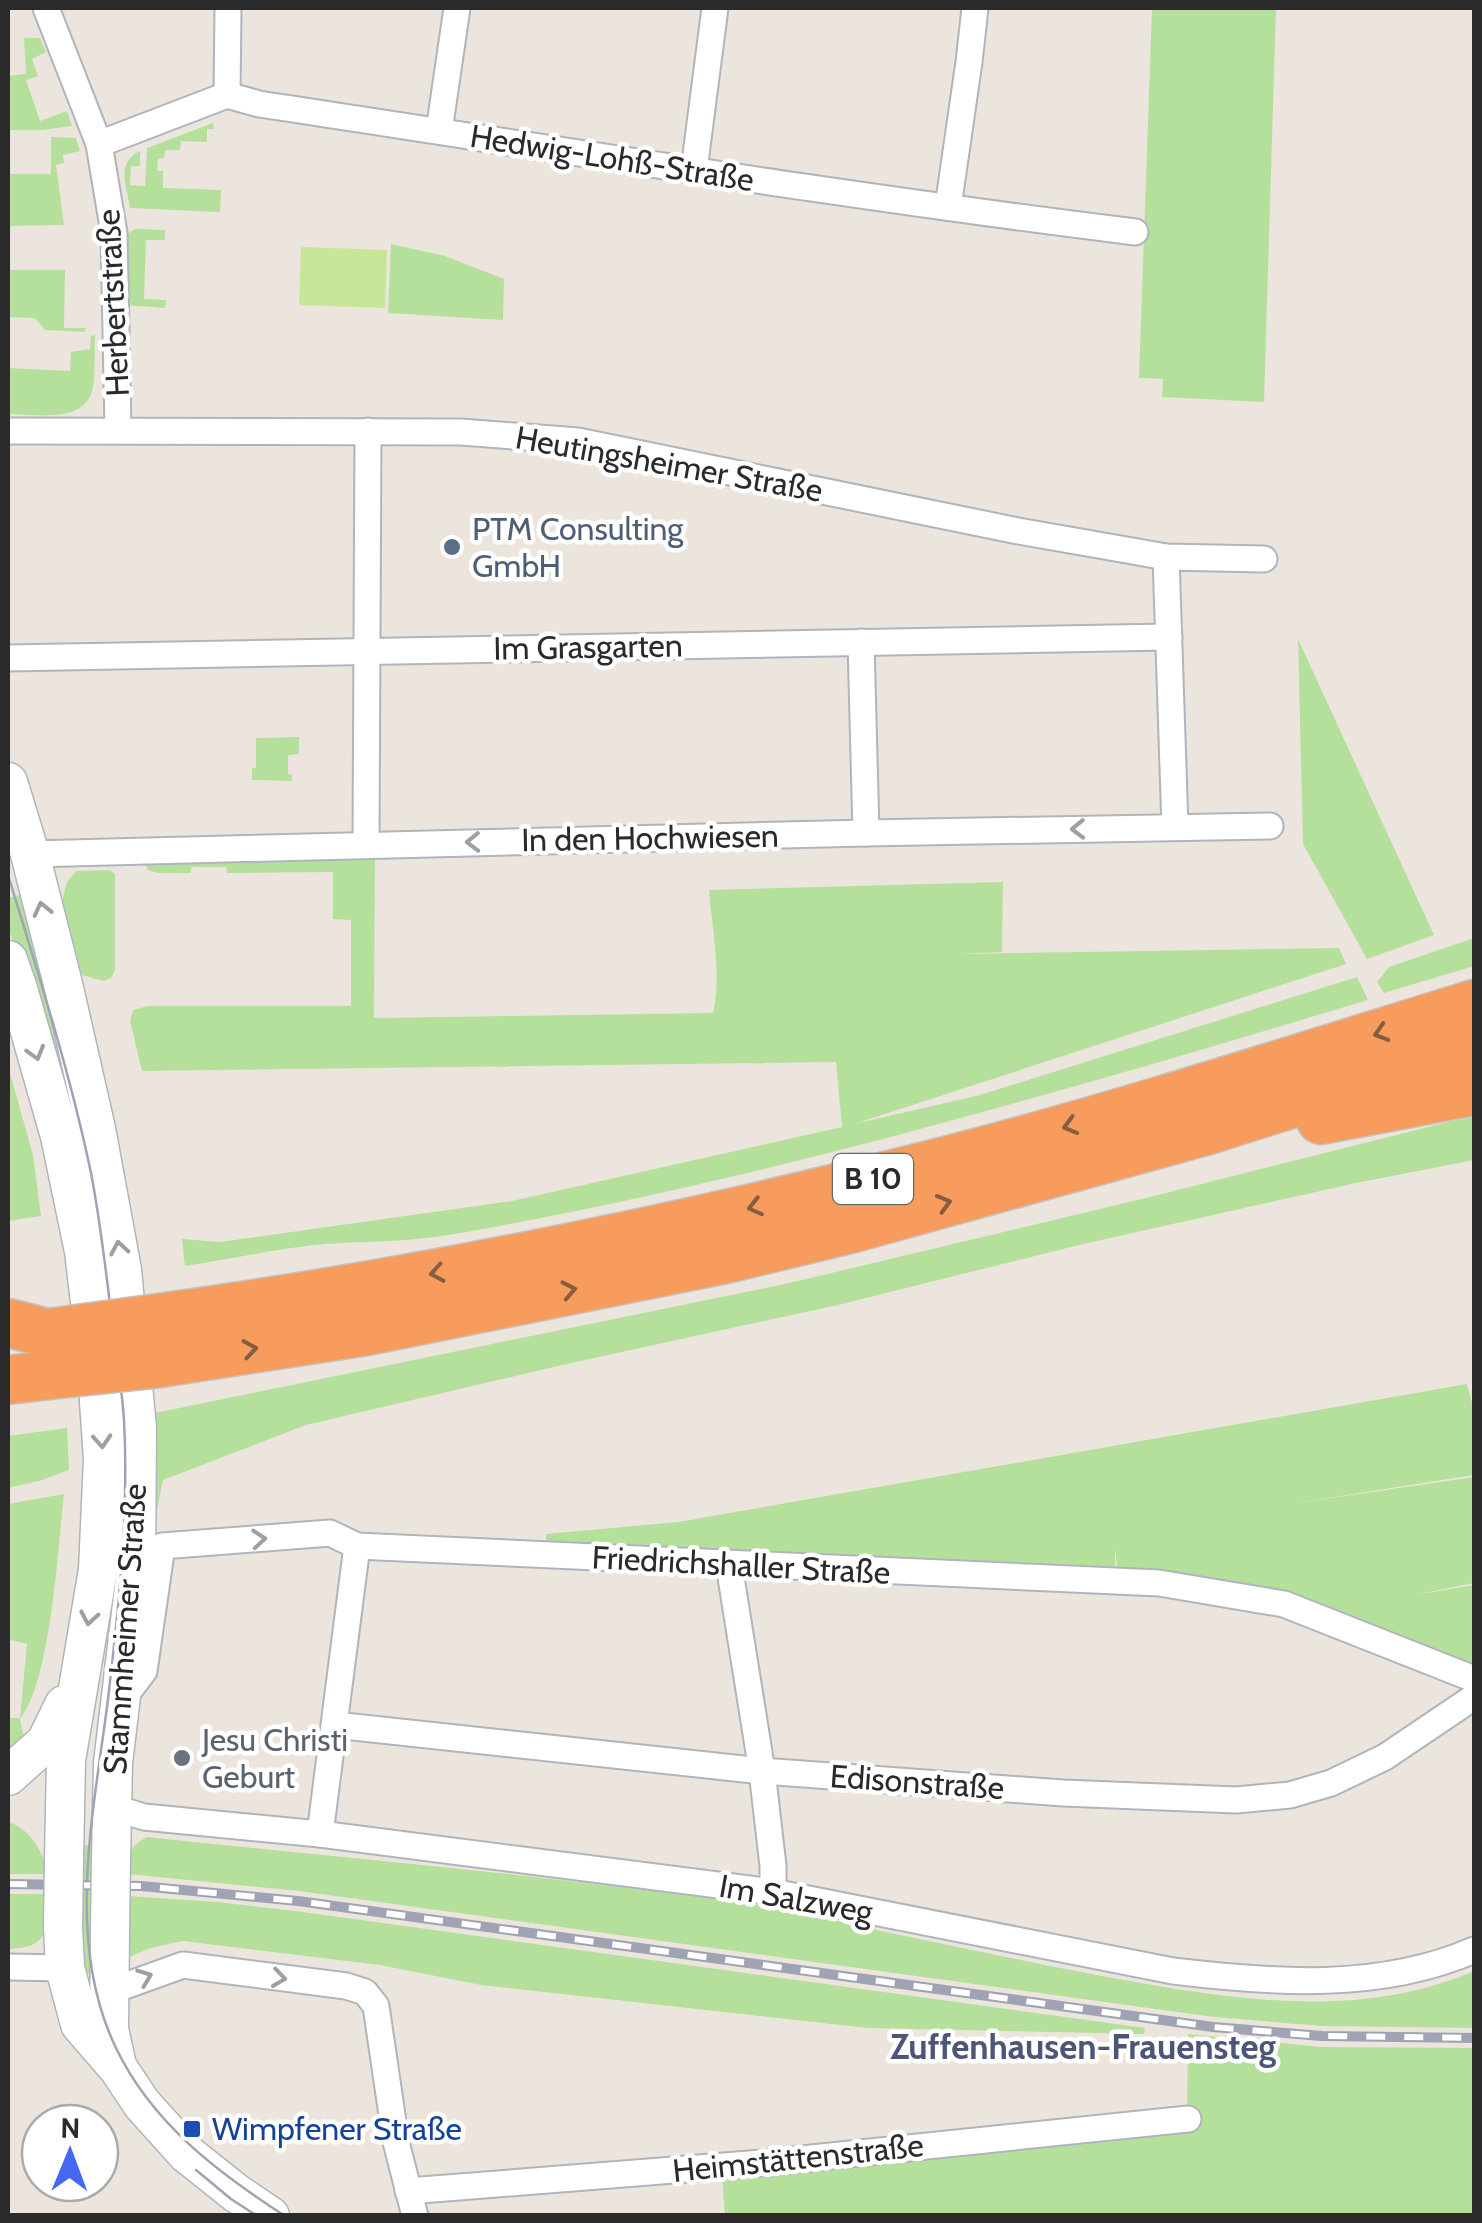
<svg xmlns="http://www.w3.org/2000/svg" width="1482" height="2223" font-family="Cabin,sans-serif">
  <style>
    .green { fill: #b5e09c }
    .pitch { fill: #c7e798 }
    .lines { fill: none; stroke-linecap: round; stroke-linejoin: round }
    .street-casing { stroke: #b0b4bd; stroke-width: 29 }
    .secondary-casing { stroke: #b0b4bd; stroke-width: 41 }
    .highway-casing { stroke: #c3c3c3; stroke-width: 51 }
    .street { stroke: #fff; stroke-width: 25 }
    .secondary { stroke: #fff; stroke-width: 38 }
    .highway { stroke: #f79c5d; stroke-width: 48 }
    .tram { stroke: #a0a3b4; stroke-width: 2.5 }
    .rail-casing { stroke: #a0a3b4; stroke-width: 10 }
    .rail { stroke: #fff; stroke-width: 6; stroke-dasharray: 19; stroke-linecap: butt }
    .secondary-bridge-casing { stroke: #b0b4bd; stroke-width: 41; stroke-linecap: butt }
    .highway-bridge-casing { stroke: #c3c3c3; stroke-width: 51; stroke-linecap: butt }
    .secondary-bridge { stroke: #fff; stroke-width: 38 }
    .highway-bridge { stroke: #f79c5d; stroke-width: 48 }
    .oneway { stroke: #9f9f9f }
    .oneway2 { stroke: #865d41 }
    .service-dot { fill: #5c6f8a; stroke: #fff; stroke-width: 4 }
    .worship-dot { fill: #6b7280; stroke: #fff; stroke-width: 4 }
    .transit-dot { fill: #1a4fb4; stroke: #fff; stroke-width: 4 }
    .labels { text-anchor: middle; stroke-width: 9; stroke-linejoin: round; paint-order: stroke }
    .shield { fill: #fff; stroke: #6a6a6a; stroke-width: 2.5 }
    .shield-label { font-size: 30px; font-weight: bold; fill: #2a2a2a }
    .street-label { font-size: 32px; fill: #2a2a2a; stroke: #fff }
    .service-label { font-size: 32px; fill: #4e5e75; stroke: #fff; text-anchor: start }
    .worship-label { font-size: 32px; fill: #5b616d; stroke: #fff; text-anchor: start }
    .transit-label { font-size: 32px; fill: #164399; stroke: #fff; text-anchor: start }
    .neighbourhood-label { font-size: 35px; font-weight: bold; fill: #4d5679; stroke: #fff }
  </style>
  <rect width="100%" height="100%" fill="#ece5dd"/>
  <g class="green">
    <polygon points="1152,8 1276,8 1264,402 1162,397 1163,379 1139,378"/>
    <polygon points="24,38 40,38 46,52 32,59 38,76 26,80 40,121 67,111 72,126 43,130 8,130 8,76 26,74"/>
    <path d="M 213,123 L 214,129 L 207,129 L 207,142 L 181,141 L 180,150 L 165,150 L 164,158 L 158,159 L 157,171 L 163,171 L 163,188 L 221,190 L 220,212 L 130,208 C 127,185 115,163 140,151 L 140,166 L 131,166 L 130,185 L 145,186 L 147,148 Z"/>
    <polygon points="51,137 76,138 80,151 63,155 64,163 56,165 64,225 8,226 8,174 51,174"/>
    <polygon points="135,229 165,230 165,240 146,240 144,299 166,300 165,308 124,305 124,240 127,234"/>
    <polygon points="391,244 445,256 504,279 503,320 388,313"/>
    <polygon points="9,270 65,270 64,328 86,328 85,332 45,330 35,318 8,317"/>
    <path d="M 95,335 C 94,351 96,376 92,391 C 83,424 34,414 8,414 L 8,368 L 70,371 L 71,352 L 90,349 L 91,336 Z"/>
    <polygon points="1298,639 1434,935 1367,959 1303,844"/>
    <polygon points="299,737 299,754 288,755 288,774 292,775 292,781 252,780 252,768 256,768 256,738"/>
    <path d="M 375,851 L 374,1018 L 713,1013 C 722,975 712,929 709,890 L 1003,882 L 1002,952 L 957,954 L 1339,948 L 1346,964 L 854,1124 L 980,1095 L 1357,977 L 1368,1000 C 1067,1090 765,1180 454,1234 C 412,1242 369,1241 326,1244 C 279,1248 232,1259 185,1266 L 182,1239 L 220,1242 L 512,1201 L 842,1127 L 836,1062 L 142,1071 L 130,1021 L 133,1010 L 148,1006 L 351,1006 L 351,920 L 333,919 L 333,872 L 227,873 L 226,867 L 191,867 L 191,873 L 158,873 L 148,870 L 144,861 Z"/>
    <polygon points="110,870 115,874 115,970 111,978 104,981 82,975 62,901 67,882 76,871"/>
    <polygon points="20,895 29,910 111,1234 8,927 8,898"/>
    <polygon points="1474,938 1474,966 1384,993 1377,982 1389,967"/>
    <polygon points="8,1066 33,1155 41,1216 8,1221"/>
    <polygon points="1474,1117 1474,1160 1356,1183 1079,1245 838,1305 571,1363 306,1425 163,1480 151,1540 150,1414 785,1284 1150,1197 1448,1122"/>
    <polygon points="1467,1384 1474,1411 1474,1475 1290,1504 1474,1477 1474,1583 1414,1595 1474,1585 1474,1666 1335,1610 1294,1598 1118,1577 1115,1548 1115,1578 546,1550 546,1534 678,1522"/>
    <polygon points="67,1428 69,1470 39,1481 8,1488 8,1436"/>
    <path d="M 64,1494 C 58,1546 51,1681 20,1719 L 27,1752 L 8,1762 L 8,1718 L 20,1718 L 27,1644 L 8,1639 L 8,1504 Z"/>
    <path d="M 8,1822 C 28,1827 46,1853 46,1874 L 8,1874 Z"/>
    <path d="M 147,1837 C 352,1859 559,1876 763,1906 C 802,1912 842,1922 881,1931 C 970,1949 1058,1969 1147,1984 C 1256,2003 1370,2016 1474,1971 L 1474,2028 L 1322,2026 L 1214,2017 L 299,1891 L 128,1874 C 129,1854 128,1847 147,1837 Z"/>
    <polygon points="74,1843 94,1846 98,1971 87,1974 95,2011 85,2016"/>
    <path d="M 8,1894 L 47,1894 C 48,1929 50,1948 8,1949 Z"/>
    <polygon points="128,1896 218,1902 296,1911 1145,2028 1144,2034 868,2028 481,1985 380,1965 183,1941 150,1948 125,1959"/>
    <polygon points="1188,2034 1321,2047 1474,2048 1474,2215 725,2215 722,2177 1187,2129"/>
  </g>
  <polygon class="pitch" points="301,247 387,250 385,308 299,305"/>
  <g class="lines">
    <defs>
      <g id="street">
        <polyline points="46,8 99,144 114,233 118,430"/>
        <polyline points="227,95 228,8"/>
        <polyline points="439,131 457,8"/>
        <path d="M 99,144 L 227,95 L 259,104 C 551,148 842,196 1135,232"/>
        <polyline points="694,170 715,8"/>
        <polyline points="948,207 969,62 975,8"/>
        <polyline points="8,431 461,432 578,441 1018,531 1121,549 1166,557 1264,559"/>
        <polyline points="1166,557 1175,827"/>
        <polyline points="861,642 866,833"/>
        <polyline points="8,658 1169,637"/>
        <polyline points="366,845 368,431"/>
        <polyline points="30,854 866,833 1270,826"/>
        <polyline points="729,1565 762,1771 773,1866 773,1892"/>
        <polyline points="122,1700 144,1671 162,1546 330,1533 357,1546 1159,1583 1284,1604 1474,1679"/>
        <polyline points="335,1725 762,1771 1063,1793 1236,1800 1290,1795 1331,1783 1385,1757 1474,1697"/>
        <path d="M 112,1807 L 144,1817 L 320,1834 L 773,1892 L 1173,1971 C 1273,1983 1380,1991 1474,1950"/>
        <polyline points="320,1834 357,1546"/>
        <polyline points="8,1967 65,1968"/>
        <polyline points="108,1992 183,1965 346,1986 365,1992 376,2006 396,2142 415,2216"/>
        <polyline points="408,2191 762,2163 1188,2119"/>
      </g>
      <g id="secondary">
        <polyline points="8,782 30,854 63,984 96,1129 122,1270 137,1428 136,1571 113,1763 111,1860"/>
        <polyline points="8,960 18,989 60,1136 84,1251 95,1344 103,1459 98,1570 66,1760 64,1860"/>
        <polyline points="8,1776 46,1742 64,1705"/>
        <polyline points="63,1927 65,1968 80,2024 118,2068 142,2104 187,2154 236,2193 270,2216"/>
        <polyline points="110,1929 109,2029 117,2066"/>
      </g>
      <g id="highway">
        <polyline points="1321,1120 1474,1091"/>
        <path d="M 151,1319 C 416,1283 679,1229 938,1163 C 1118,1117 1296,1059 1474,1004"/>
        <polyline points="8,1323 48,1333"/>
        <polyline points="153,1364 367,1331 726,1259 850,1229 1205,1131 1474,1046"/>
        <polyline points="8,1380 50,1375"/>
      </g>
    </defs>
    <use href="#street" class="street-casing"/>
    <use href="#secondary" class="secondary-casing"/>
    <use href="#highway" class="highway-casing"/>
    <use href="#street" class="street"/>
    <use href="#secondary" class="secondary"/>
    <use href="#highway" class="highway"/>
    <g class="tram">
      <path d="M 8,875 C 38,973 70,1072 91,1173 C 101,1225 107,1278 113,1330 C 117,1360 122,1390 124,1420 C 129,1513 119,1606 108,1699 C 94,1812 64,1940 116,2048 C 152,2123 217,2172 285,2216"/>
      <polyline points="196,2170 231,2199 257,2216"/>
    </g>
    <defs>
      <polyline id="rail" points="8,1884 141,1886 298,1901 1213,2027 1322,2036 1474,2038"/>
    </defs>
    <use href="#rail" class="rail-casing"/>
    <use href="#rail" class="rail"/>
    <defs>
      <g id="secondary-bridge">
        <polyline points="63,1927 64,1860"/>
        <polyline points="110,1929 111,1860"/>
      </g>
      <g id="highway-bridge">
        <polyline points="48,1333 151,1319"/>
        <polyline points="50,1375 153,1364"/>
      </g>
    </defs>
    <use href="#secondary-bridge" class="secondary-bridge-casing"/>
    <use href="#highway-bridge" class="highway-bridge-casing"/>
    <use href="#secondary-bridge" class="secondary-bridge"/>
    <use href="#highway-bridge" class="highway-bridge"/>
  </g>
  <defs><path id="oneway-chevron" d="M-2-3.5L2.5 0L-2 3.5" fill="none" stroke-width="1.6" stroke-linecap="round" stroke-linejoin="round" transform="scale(2.5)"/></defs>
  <g class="oneway">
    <use href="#oneway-chevron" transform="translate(1078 829) rotate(179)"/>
    <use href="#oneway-chevron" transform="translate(473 842) rotate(179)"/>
    <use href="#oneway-chevron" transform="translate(42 909) rotate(-103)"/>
    <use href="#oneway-chevron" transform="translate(36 1053) rotate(74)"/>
    <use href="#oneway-chevron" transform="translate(119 1248) rotate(-100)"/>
    <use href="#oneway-chevron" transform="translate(102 1441) rotate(86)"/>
    <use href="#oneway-chevron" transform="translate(259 1539) rotate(-5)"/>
    <use href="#oneway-chevron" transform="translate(89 1618) rotate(100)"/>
    <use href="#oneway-chevron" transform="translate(145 1977) rotate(-21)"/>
    <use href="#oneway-chevron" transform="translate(279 1978) rotate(8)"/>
  </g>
  <g class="oneway2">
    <use href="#oneway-chevron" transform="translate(1381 1033) rotate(163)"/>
    <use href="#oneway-chevron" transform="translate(1070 1126) rotate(164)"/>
    <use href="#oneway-chevron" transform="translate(944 1203) rotate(-16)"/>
    <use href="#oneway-chevron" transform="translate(755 1207) rotate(166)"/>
    <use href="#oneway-chevron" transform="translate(437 1273) rotate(170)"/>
    <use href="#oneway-chevron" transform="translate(569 1290) rotate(-11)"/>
    <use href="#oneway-chevron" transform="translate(250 1349) rotate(-9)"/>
  </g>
  <circle class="service-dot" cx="452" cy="547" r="10"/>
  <circle class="worship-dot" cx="182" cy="1758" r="10"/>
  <rect class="transit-dot" x="182" y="2119" width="20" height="20" rx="5"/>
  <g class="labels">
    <rect class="shield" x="833" y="1154" width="80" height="50" rx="8"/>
    <g class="shield-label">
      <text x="873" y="1189">B 10</text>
    </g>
    <g class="street-label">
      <text transform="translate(612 158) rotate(9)" y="11">Hedwig-Lohß-Straße</text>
      <text transform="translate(113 303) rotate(-93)" y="11">Herbertstraße</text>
      <text transform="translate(669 464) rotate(10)" y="11">Heutingsheimer Straße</text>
      <text transform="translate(588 647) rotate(-1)" y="11">Im Grasgarten</text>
      <text transform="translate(650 838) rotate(-1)" y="11">In den Hochwiesen</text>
      <text transform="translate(741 1565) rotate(3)" y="11">Friedrichshaller Straße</text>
      <text transform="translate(125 1629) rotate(-86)" y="11">Stammheimer Straße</text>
      <text transform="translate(917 1782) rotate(4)" y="11">Edisonstraße</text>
      <text transform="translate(796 1899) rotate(10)" y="11">Im Salzweg</text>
      <text transform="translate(798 2158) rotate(-6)" y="11">Heimstättenstraße</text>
    </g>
    <g class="service-label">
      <text x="472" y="540">PTM Consulting<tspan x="472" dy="37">GmbH</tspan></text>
    </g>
    <g class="worship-label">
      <text x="202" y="1751">Jesu Christi<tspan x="202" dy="37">Geburt</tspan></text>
    </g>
    <g class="transit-label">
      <text x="212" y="2140">Wimpfener Straße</text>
    </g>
    <g class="neighbourhood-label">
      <text x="1083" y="2059">Zuffenhausen-Frauensteg</text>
    </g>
  </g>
  <rect width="1482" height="2223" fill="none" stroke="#2a2a2a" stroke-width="20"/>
  <g transform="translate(70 2153) rotate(1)"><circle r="48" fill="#ffffff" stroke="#aaaaaa" stroke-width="2.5"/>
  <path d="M0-8L18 38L0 25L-18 38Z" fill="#4468f2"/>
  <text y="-15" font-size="28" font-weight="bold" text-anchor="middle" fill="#2a2a2a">N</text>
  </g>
</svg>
